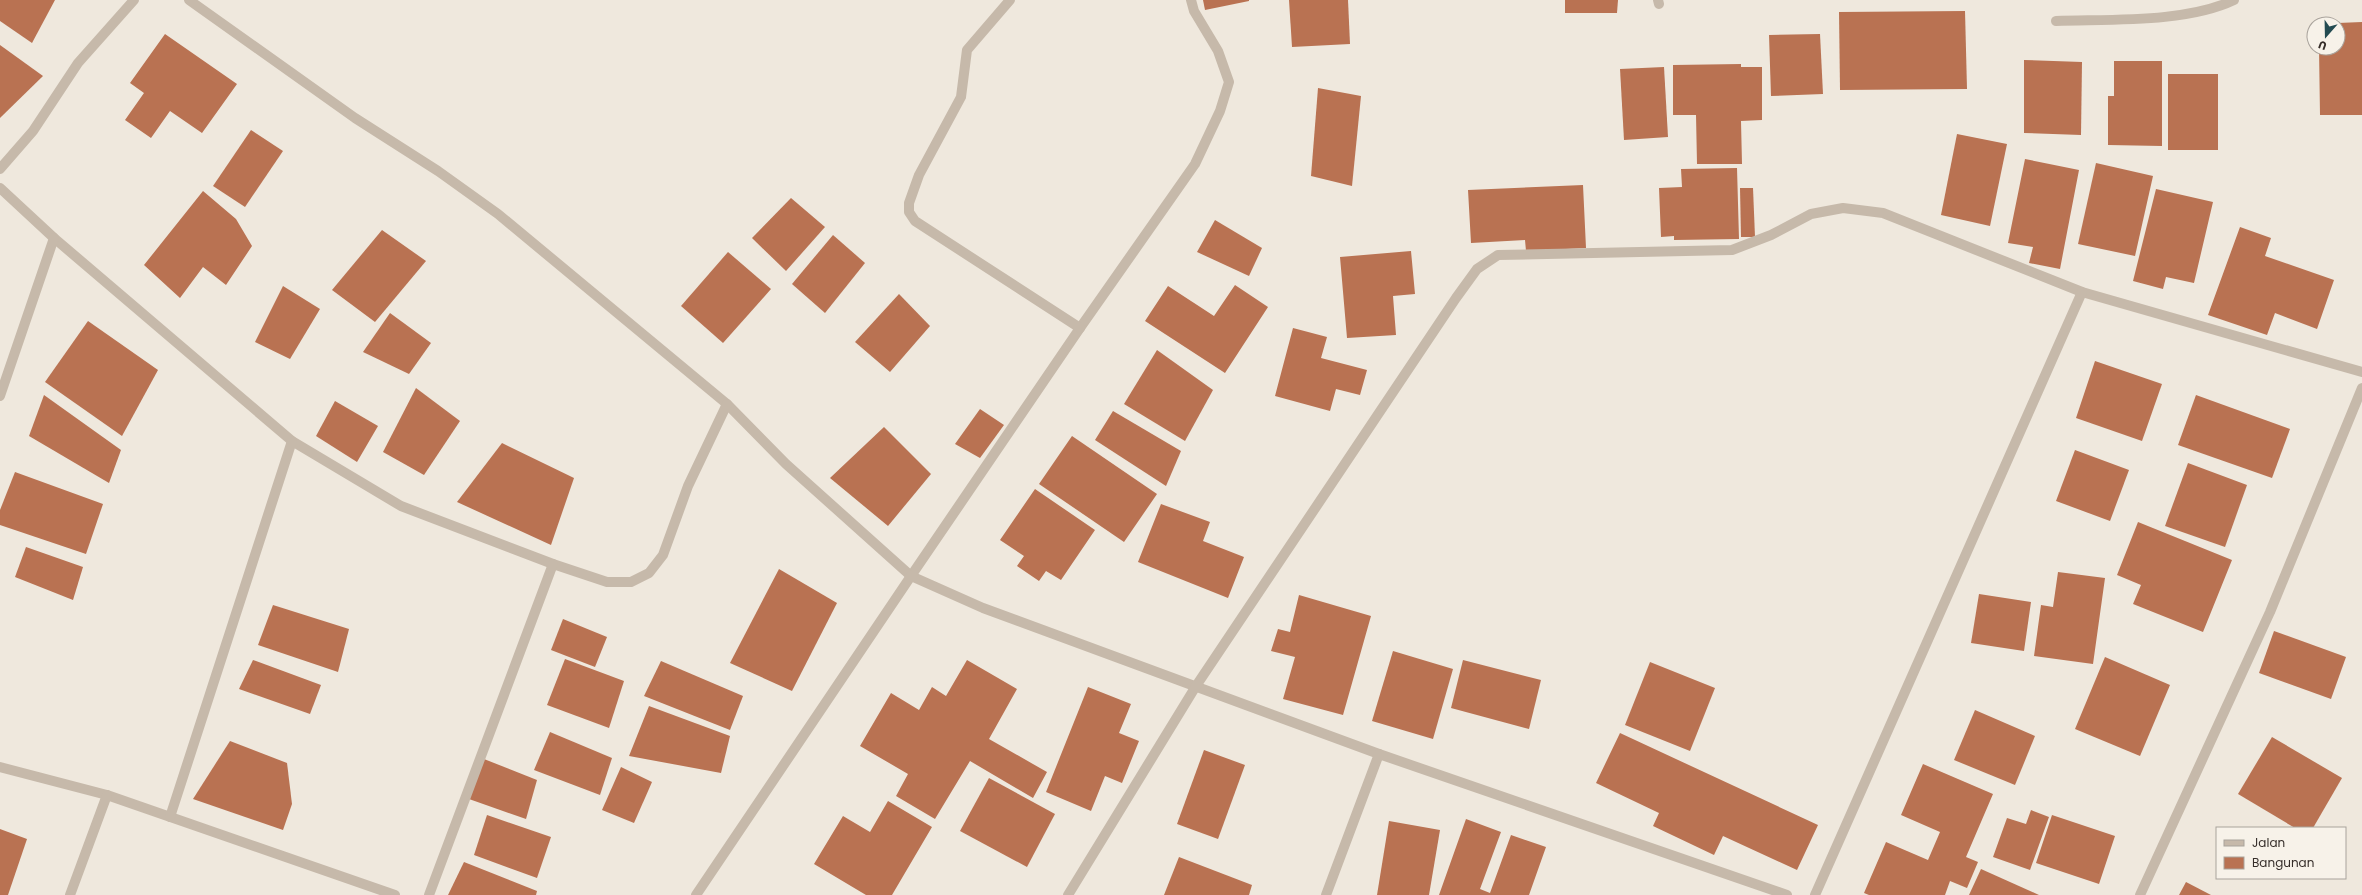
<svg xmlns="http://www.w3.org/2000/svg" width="2362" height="895" font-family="Poppins,sans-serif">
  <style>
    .building { fill: #b97252 }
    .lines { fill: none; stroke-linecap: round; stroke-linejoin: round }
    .minor { stroke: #c6b9aa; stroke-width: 10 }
  </style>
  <rect width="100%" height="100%" fill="#efe8dd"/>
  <g class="building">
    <polygon points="0,0 55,0 32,43 0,21"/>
    <polygon points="1203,0 1249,0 1249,1 1205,10"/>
    <polygon points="1289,0 1348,0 1350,44 1292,47"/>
    <polygon points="1565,0 1618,0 1617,13 1565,13"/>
    <polygon points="1965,11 1967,89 1840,90 1839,12"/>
    <polygon points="2362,22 2362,115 2320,115 2319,48 2338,48 2338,23"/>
    <polygon points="165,34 237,84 202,133 170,111 151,138 125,120 144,93 130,83"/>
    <polygon points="1820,34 1823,94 1771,96 1769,35"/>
    <polygon points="0,45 43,76 0,118"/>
    <polygon points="2024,60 2082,62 2081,135 2024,133"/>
    <polygon points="2114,61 2162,61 2162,146 2108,145 2108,96 2114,96"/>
    <polygon points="1741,64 1741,67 1762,67 1762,120 1741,121 1742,164 1697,164 1696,115 1673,115 1673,65"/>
    <polygon points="1664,67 1668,137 1624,140 1620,69"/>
    <rect x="2168" y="74" width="50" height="76"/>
    <polygon points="1318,88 1361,96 1352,186 1311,176"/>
    <polygon points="251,130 283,151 245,207 213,186"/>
    <polygon points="1957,134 2007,144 1990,226 1941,215"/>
    <polygon points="2025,159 2079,170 2060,269 2029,263 2033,247 2008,243"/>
    <polygon points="2096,163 2153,176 2135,256 2078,244"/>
    <polygon points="1737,168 1739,239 1674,240 1674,236 1661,237 1659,188 1682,187 1681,169"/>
    <polygon points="1583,185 1586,248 1526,251 1525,240 1471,243 1468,190"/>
    <polygon points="1740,188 1753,188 1755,237 1741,237"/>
    <polygon points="2156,189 2213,202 2194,283 2166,277 2163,289 2133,281"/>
    <polygon points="203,191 236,219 252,246 226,285 203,267 180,298 144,265"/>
    <polygon points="791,198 825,227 786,271 752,238"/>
    <polygon points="1215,220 1262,248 1249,276 1197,252"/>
    <polygon points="2240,227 2271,238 2265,256 2334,280 2317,329 2275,313 2267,335 2208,315"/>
    <polygon points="382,230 426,261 375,322 332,290"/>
    <polygon points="833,235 865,263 825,313 792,284"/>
    <polygon points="1411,251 1415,294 1393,296 1396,335 1347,338 1340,257"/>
    <polygon points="728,252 771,289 723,343 681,306"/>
    <polygon points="1235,285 1268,307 1225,373 1145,321 1168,286 1214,316"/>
    <polygon points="283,286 320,309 290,359 255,342"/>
    <polygon points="899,294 930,326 890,372 855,342"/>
    <polygon points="390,313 431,343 409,374 363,352"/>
    <polygon points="88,321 158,370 122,436 45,382"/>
    <polygon points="1293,328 1327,337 1321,358 1367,370 1360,395 1336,389 1330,411 1275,396"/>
    <polygon points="1157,350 1213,390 1185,441 1124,404"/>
    <polygon points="2095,361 2162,384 2142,441 2076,418"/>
    <polygon points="416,388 460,421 424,475 383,452"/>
    <polygon points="44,395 121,450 109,483 29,436"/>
    <polygon points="2196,395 2290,429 2272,478 2178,445"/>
    <polygon points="335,401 378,426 357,462 316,436"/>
    <polygon points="980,409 1004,425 980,458 955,444"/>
    <polygon points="1113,411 1181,451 1166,486 1095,440"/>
    <polygon points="884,427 931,474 888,526 830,478"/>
    <polygon points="1072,436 1157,494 1124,542 1039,484"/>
    <polygon points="502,443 574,478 551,545 457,502"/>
    <polygon points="2075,450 2129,470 2110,521 2056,501"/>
    <polygon points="2188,463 2247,485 2225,547 2165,526"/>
    <polygon points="15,472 103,504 86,554 0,525 0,510"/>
    <polygon points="1035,489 1095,530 1061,580 1046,571 1039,581 1017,566 1024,556 1000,540"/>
    <polygon points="1161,504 1210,522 1203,541 1244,557 1228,598 1138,562"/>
    <polygon points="2138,522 2232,560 2203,632 2133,604 2141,585 2117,575"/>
    <polygon points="26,547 83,567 73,600 15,577"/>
    <polygon points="779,569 837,603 792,691 730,663"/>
    <polygon points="2058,572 2105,578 2093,664 2034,656 2041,605 2053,607"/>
    <polygon points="1979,594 2031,602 2024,651 1971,643"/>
    <polygon points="1299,595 1371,616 1343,715 1283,699 1295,657 1271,651 1278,629 1290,632"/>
    <polygon points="273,605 349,629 338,672 258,645"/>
    <polygon points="563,619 607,637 595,667 551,650"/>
    <polygon points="2274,631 2346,657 2331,699 2259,673"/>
    <polygon points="1393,651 1453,669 1433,739 1372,721"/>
    <polygon points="2105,657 2170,685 2140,756 2075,729"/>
    <polygon points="565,659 624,681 609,728 547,705"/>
    <polygon points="253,660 321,685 310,714 239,689"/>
    <polygon points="967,660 1017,689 989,739 1047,772 1033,798 970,761 935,819 896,796 908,774 860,746 891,693 919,710 932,687 946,696"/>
    <polygon points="1463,660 1541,680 1529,729 1451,708"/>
    <polygon points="661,661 743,696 730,730 644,696"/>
    <polygon points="1650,662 1715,688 1690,751 1625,725"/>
    <polygon points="1088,687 1131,704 1119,733 1139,741 1122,783 1105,776 1091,811 1046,792"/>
    <polygon points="649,706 730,736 721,773 629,756"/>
    <polygon points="1975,710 2035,736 2015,785 1954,760"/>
    <polygon points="550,732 612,758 600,795 534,770"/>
    <polygon points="1620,733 1818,825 1797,870 1723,836 1714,855 1653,826 1659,813 1596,783"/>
    <polygon points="2272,737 2342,778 2313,828 2295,828 2238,794"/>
    <polygon points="230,741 287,763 292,804 283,830 193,799"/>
    <polygon points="1204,750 1245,765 1218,839 1177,824"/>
    <polygon points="484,759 537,780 526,819 469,799"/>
    <polygon points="1923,764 1993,794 1966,857 1978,862 1967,888 1950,881 1945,895 1869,895 1864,893 1886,842 1928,860 1940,832 1901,815"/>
    <polygon points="621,767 652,782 634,823 602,810"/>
    <polygon points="989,778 1055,814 1027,867 960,831"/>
    <polygon points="888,801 932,827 892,895 866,895 814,864 843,816 870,832"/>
    <polygon points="2031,810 2049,817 2030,870 1993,857 2007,818 2026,824"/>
    <polygon points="487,815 551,837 537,878 474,855"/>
    <polygon points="2052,815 2115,836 2099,884 2036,863"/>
    <polygon points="1466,819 1501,832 1480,889 1490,893 1511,835 1546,847 1529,895 1439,895"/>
    <polygon points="1389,821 1440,830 1429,895 1377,895"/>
    <polygon points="0,829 27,839 8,895 0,895"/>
    <polygon points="1179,857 1252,885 1249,895 1164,895"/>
    <polygon points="464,862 537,891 536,895 448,895"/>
    <polygon points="1981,869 2039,895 1969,895"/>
    <polygon points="2186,882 2211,895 2179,895"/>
  </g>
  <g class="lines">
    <g class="minor">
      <polyline points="189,0 355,118 438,171 498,214 727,404 786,464 911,576 1080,328 1195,164 1220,111 1229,82 1218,51 1194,11 1191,0"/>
      <polyline points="1010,0 967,50 961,97 919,175 909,203 909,212 915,221 1080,328"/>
      <polyline points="1658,0 1659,4"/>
      <path d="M 2056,21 C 2110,19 2186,23 2234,0"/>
      <polyline points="0,169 33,131 78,63 134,0"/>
      <polyline points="0,188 54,238 292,441 401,506 553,564 607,582 631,582 649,573 663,555 688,486 727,404"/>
      <polyline points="0,396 54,238"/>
      <polyline points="0,767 107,795 395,895"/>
      <polyline points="170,817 292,441"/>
      <polyline points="70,895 107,795"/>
      <polyline points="429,895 553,564"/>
      <polyline points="696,895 911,576 983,608 1379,754 1787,895"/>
      <polyline points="1068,895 1196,686 1456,298 1477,269 1498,255 1732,250 1771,235 1811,214 1843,208 1883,213 2082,292 2362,372"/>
      <polyline points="1326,895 1379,754"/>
      <polyline points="1815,895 2082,292"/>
      <polyline points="2140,895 2270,612 2362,388"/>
    </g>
  </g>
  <rect x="2216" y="827" width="130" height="52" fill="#f7f2e9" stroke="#a9a39c"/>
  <rect x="2224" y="840" width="20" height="6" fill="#c6b9aa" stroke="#a9a39c"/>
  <text x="2252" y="847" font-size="12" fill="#352d29">Jalan</text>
  <rect x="2224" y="857" width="20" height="12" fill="#b97252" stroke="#a9a39c"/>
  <text x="2252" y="867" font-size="12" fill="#352d29">Bangunan</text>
  <g transform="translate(2326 36) rotate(200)"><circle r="19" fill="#f7f2e9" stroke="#a9a39c"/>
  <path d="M0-3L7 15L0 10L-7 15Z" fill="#234b51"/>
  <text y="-6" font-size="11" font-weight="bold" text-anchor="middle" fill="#352d29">U</text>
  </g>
</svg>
